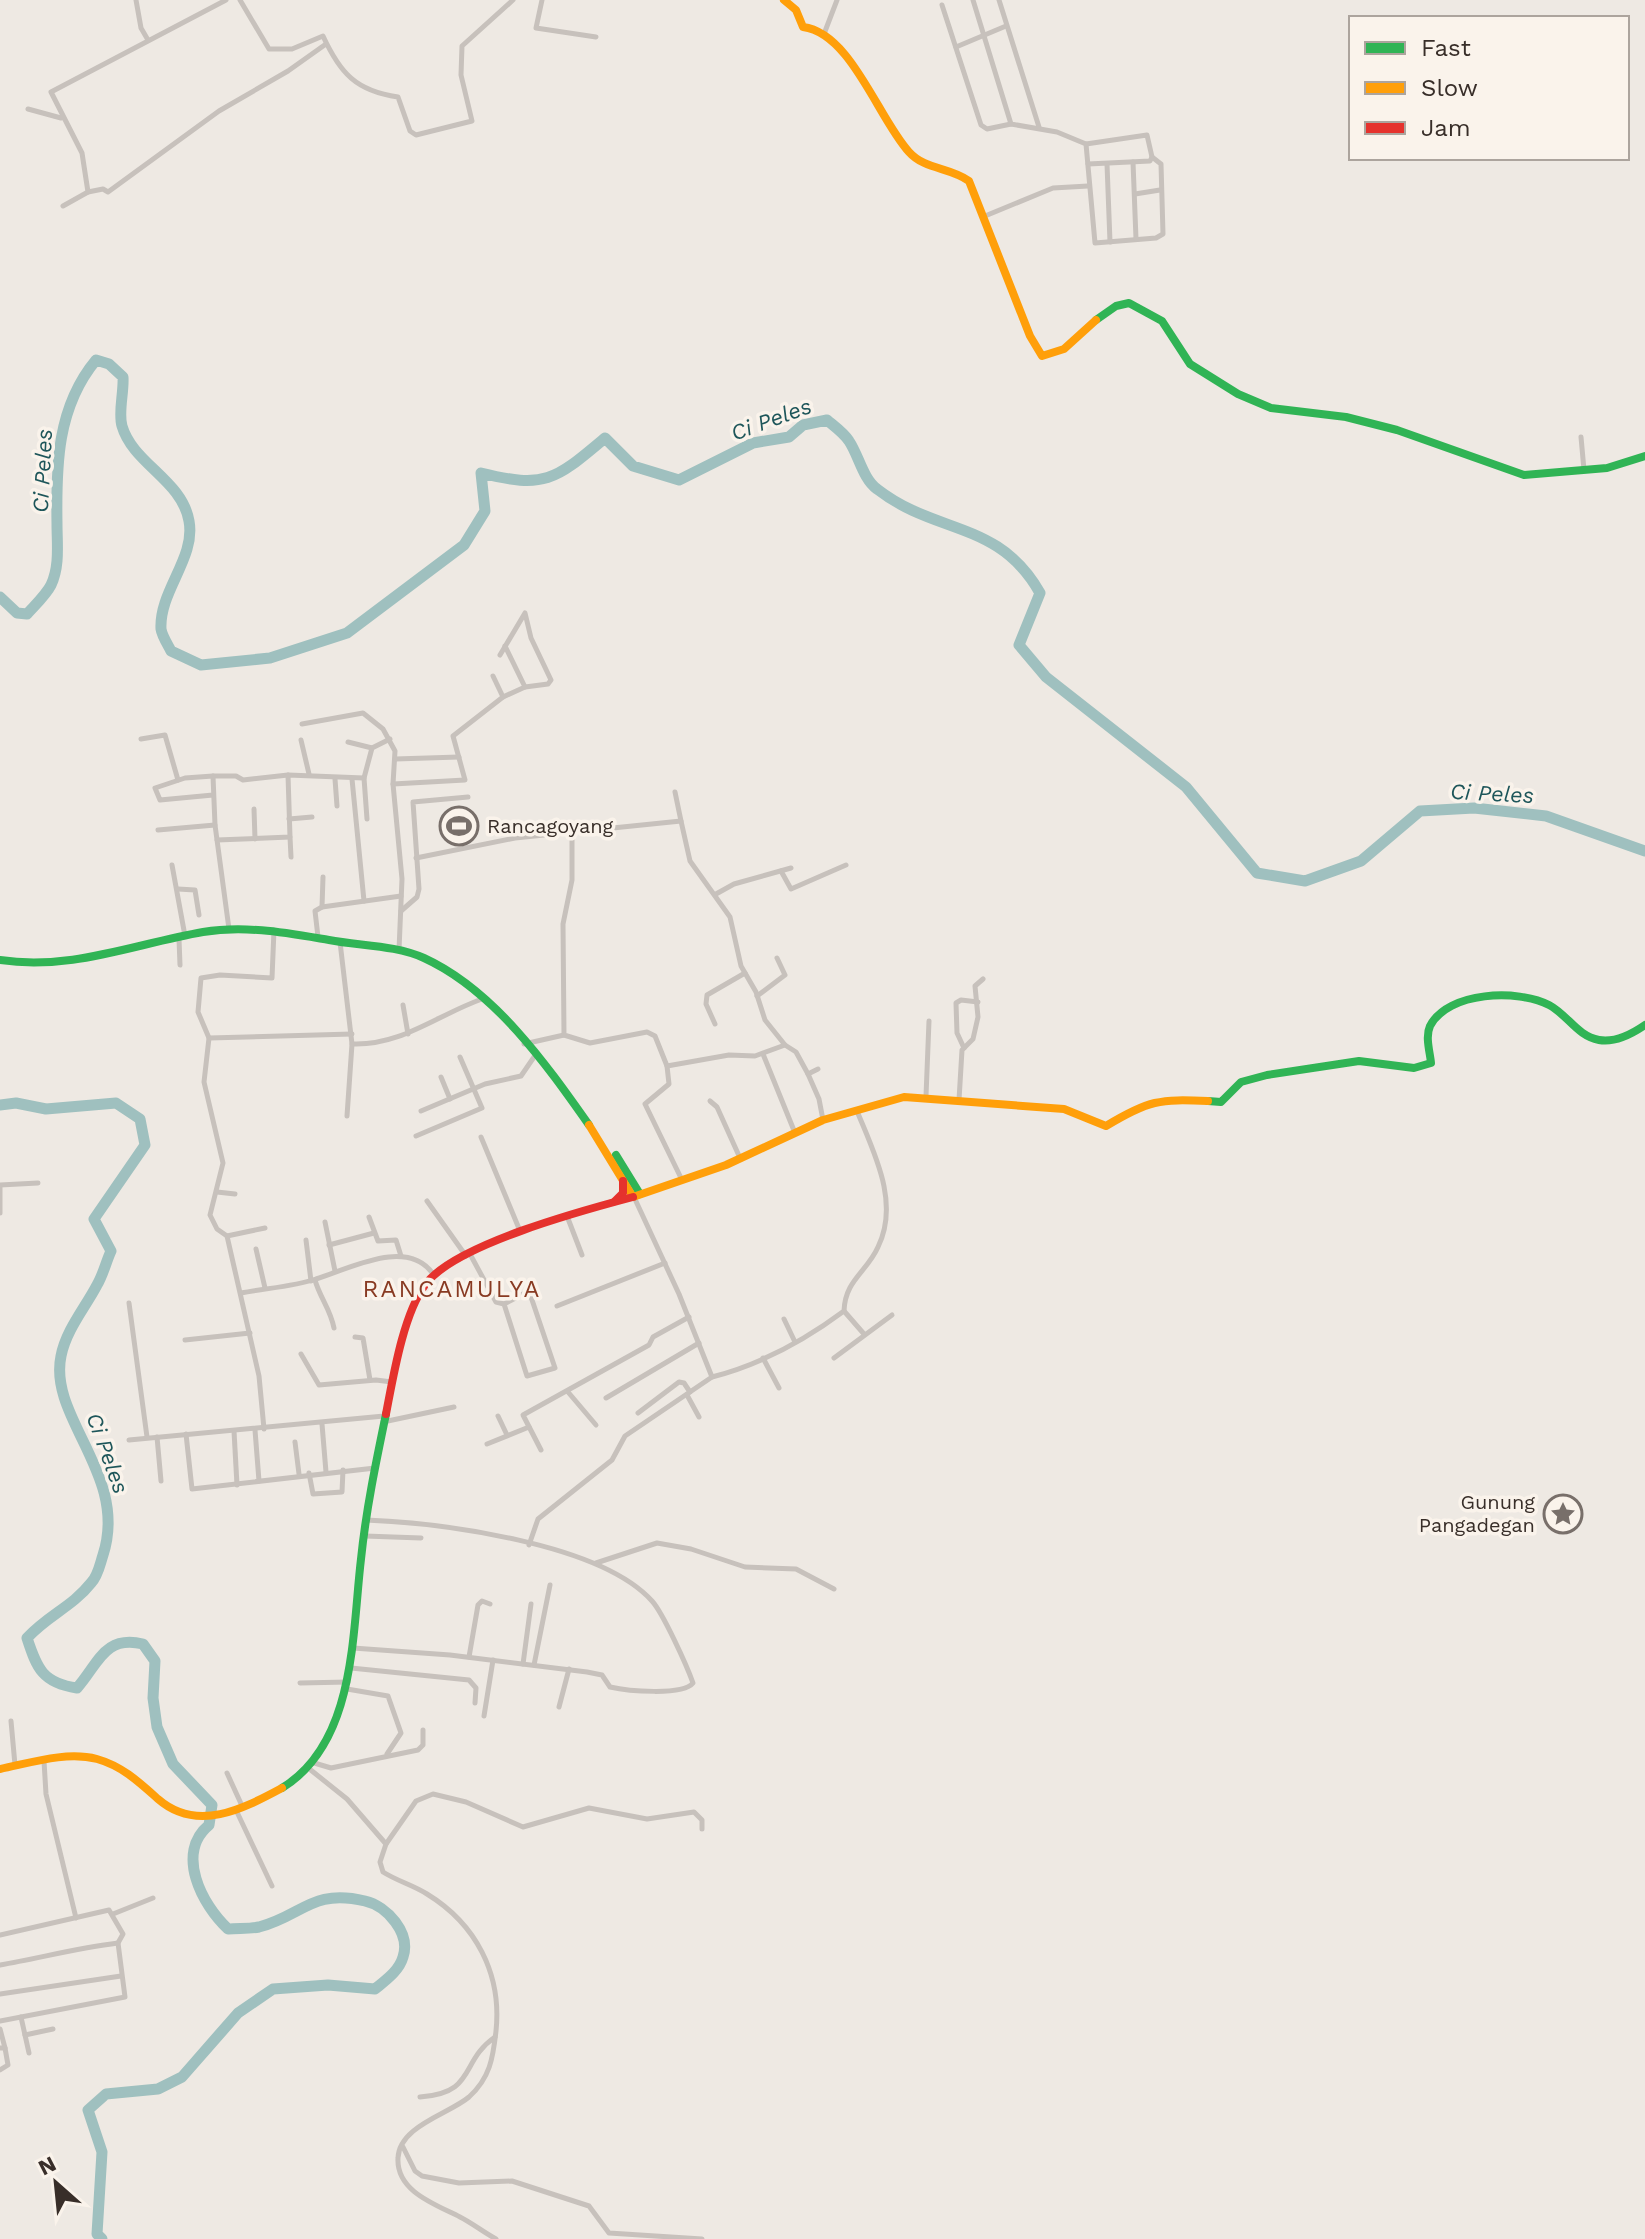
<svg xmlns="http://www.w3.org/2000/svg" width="1645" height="2239" font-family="'Work Sans',sans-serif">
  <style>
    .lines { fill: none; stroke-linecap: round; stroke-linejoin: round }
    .river { stroke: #9fc0bf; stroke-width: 11 }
    .street { stroke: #c7c1bc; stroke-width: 5 }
    .fast { stroke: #30b455; stroke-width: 8 }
    .slow { stroke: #ff9f0a; stroke-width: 8 }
    .jam { stroke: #e5322d; stroke-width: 8 }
    .labels { text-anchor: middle; stroke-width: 7; stroke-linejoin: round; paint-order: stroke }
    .poi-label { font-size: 20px; fill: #382e29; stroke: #faf3eb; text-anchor: start }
    .water-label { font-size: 22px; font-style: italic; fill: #1e565a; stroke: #faf3eb }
    .quarter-label { font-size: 24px; letter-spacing: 2px; fill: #883a22; stroke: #faf3eb }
  </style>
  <rect width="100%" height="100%" fill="#eee9e3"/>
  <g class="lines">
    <g class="river">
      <path d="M 0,597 L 17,613 L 27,614 C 35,605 46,595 51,585 C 60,566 57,544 57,524 C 56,465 57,407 96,360 L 109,364 L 123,377 C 124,392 118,413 122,426 C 133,464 182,480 189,521 C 196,558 159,591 161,629 C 162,636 168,645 171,651 L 201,665 L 270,658 L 347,633 L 464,545 L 485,511 L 481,473 C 546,489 555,480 605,438 L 633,466 L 679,480 L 753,443 L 789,437 L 803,425 L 827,420 C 834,426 844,433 849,441 C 859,456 863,479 877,489 C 936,535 999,520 1040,593 L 1019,645 L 1046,677 L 1186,787 L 1257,873 L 1305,881 L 1361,861 L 1420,811 L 1474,808 L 1546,816 L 1645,851"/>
      <path d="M 0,1105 L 16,1103 L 46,1109 L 116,1103 L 140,1119 L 145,1145 L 94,1219 L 111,1251 C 106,1262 103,1275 97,1285 C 85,1308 66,1330 61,1356 C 48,1418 129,1475 103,1555 C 100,1564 98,1576 91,1583 C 72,1607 48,1615 27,1638 C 37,1669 43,1683 77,1688 C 99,1663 104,1635 143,1644 L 155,1661 L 153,1698 L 157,1727 L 173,1764 L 212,1805 L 209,1825 C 175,1853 202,1905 228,1929 C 238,1928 249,1929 259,1927 C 302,1916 312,1888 365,1901 C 387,1906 411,1933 403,1957 C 399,1971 386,1980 375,1989 L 328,1985 L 273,1989 L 238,2013 L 182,2077 L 158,2089 L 106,2094 L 88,2110 L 102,2152 L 97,2234 L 102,2239"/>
    </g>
    <g class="street">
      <polyline points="136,0 141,28 148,40"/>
      <path d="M 240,0 L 269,49 L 292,49 L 323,36 C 340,73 356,91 398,97 L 410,131 L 416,135 L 472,121 L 461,75 L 462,46 L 513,0"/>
      <polyline points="542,0 536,28 596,37"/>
      <polyline points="973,0 1011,124 1057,132 1086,144 1095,243 1156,238 1163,234 1161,164 1152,157"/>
      <polyline points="999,0 1039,127"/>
      <polyline points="942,5 981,125 987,129 1011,124"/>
      <polyline points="824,34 837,0"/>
      <polyline points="956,47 1006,26"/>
      <polyline points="28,109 61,118"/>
      <polyline points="1086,144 1147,135 1152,157 1150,161 1088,164"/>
      <polyline points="1133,162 1136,239"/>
      <polyline points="1107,164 1110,242"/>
      <polyline points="88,192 103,189 108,192 219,111 288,71 326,44"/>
      <polyline points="1135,194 1160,190"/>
      <polyline points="63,206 88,192 82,153 51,92 226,0"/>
      <polyline points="985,216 1053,188 1088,186"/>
      <polyline points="1581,437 1584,470"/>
      <polyline points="500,655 525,613 531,638 551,680 548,684 525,687"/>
      <polyline points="493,676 503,697"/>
      <polyline points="302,724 363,713 383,729 395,751 393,784 402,879 399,950"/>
      <polyline points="141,739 165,735 178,780"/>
      <polyline points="301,740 309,774"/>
      <polyline points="348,742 372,748"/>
      <polyline points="395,759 459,757"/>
      <polyline points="213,776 236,776 243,780 288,775"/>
      <polyline points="364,778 367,819"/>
      <polyline points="335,779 337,806"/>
      <polyline points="352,779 364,901"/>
      <polyline points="393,784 465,780 453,736 503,697 525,687 505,646"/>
      <polyline points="675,792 681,821"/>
      <polyline points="213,795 160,800 155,788 185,778 213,776 215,825 229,929"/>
      <polyline points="254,809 255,839"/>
      <polyline points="289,819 312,817"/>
      <polyline points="158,830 215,825"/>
      <polyline points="572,835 572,880 563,924 564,1035 590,1043 647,1032 655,1036 667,1066 669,1084 645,1104 682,1180"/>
      <polyline points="290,837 291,857"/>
      <polyline points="217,840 290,837 288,775 364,778 372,748 390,739"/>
      <polyline points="416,858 515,838 681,821 690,861 730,917 741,966 756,992 765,1020 785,1045 796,1052 808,1074 818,1069"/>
      <polyline points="172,865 185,936"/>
      <polyline points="781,871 791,889 846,865"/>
      <polyline points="178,889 195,890 199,915"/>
      <polyline points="716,894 734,884 791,868"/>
      <polyline points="322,907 401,896"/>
      <polyline points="401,911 417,897 419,889 413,802 468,797"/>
      <polyline points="318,937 315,911 322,907 323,877"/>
      <polyline points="179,939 180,965"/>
      <path d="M 340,942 L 352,1044 C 401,1046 437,1015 482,999"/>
      <polyline points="757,996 785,975 777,958"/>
      <polyline points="403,1005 408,1034"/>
      <polyline points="715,1024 706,1004 707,995 745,973"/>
      <polyline points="209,1038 352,1034"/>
      <polyline points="524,1044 564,1035"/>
      <polyline points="964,1048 957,1033 956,1003 961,1000 978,1002"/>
      <polyline points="763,1054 795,1133"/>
      <polyline points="667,1066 729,1055 755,1056 785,1045"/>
      <polyline points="808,1074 819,1099 823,1120"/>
      <polyline points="441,1077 450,1099"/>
      <polyline points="926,1096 929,1021"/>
      <polyline points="959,1100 962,1050 973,1039 978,1017 975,986 983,979"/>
      <polyline points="710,1101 717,1107 740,1158"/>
      <polyline points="421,1111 485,1084 521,1076 534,1057"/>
      <polyline points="347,1116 352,1044"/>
      <polyline points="416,1136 482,1108 460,1057"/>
      <polyline points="481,1137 520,1231"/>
      <polyline points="0,1185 38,1183"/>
      <polyline points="0,1188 0,1213"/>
      <polyline points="217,1192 235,1194"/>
      <path d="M 634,1197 L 679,1294 L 712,1377 C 759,1365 805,1340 844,1311 C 845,1280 867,1272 878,1247 C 900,1202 874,1153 857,1111"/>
      <polyline points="427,1201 466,1256"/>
      <polyline points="567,1216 582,1255"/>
      <polyline points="369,1217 378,1241 396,1240 401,1256"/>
      <polyline points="325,1222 335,1271"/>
      <polyline points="227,1236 265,1228"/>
      <polyline points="306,1240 311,1281"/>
      <polyline points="329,1245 374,1233"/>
      <polyline points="256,1249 265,1288"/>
      <polyline points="470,1254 496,1302 504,1304 529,1291 555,1368 527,1376 504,1304"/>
      <path d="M 315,1280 C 320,1298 330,1308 334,1328"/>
      <path d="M 241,1293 C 266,1288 292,1287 316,1279 C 349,1269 407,1237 433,1274"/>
      <polyline points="129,1303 147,1437"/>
      <polyline points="557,1306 665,1263"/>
      <polyline points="844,1311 864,1334"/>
      <polyline points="784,1319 795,1342"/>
      <polyline points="355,1337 363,1338 370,1380"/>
      <polyline points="185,1340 250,1333"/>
      <polyline points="301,1354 319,1385 376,1380 392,1382"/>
      <polyline points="763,1358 779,1388"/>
      <polyline points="834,1358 892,1315"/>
      <polyline points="568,1392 596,1425"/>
      <polyline points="687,1395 699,1417"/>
      <polyline points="606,1398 699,1343"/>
      <polyline points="638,1413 679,1382 684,1383 690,1392"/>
      <polyline points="498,1416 507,1435"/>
      <polyline points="383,1422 454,1407"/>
      <polyline points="322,1424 326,1472"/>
      <polyline points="264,1429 259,1376 227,1236 217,1229 210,1215 223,1163 204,1082 209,1038 198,1012 201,978 220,975 272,978 274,930"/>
      <polyline points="255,1430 259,1481"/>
      <polyline points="234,1431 237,1485"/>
      <polyline points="186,1434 192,1489 375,1468"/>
      <polyline points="157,1437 161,1481"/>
      <polyline points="129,1440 384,1416"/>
      <polyline points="295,1442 299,1474"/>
      <polyline points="487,1444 529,1427"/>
      <polyline points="541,1450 523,1415 649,1345 653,1337 689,1317"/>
      <polyline points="309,1473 313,1494 342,1492 343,1470"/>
      <polyline points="365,1536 421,1538"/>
      <polyline points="529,1545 538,1519 612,1460 625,1436 712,1377"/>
      <polyline points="596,1563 657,1543 691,1549 745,1567 796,1569 834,1589"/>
      <path d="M 353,1648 L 450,1655 L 587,1672 L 602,1675 L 610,1687 C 627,1691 683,1696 693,1683 C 687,1666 663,1613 652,1601 C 600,1543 441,1523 366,1520"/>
      <polyline points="469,1657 478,1605 482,1601 490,1604"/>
      <polyline points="523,1664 531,1604"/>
      <polyline points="534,1665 550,1585"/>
      <polyline points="351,1668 469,1680 476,1688 475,1703"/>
      <polyline points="300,1683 348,1682"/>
      <polyline points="347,1689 388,1696 401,1733 387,1754"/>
      <polyline points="559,1707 569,1669"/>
      <polyline points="484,1716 493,1660"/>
      <polyline points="11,1721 15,1765"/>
      <polyline points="44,1761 46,1794 76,1918"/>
      <polyline points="311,1762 331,1768 418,1750 423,1745 423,1730"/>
      <polyline points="307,1767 347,1799 386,1844"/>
      <polyline points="227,1773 243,1808"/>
      <polyline points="236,1810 272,1886"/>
      <polyline points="113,1914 153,1898"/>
      <polyline points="0,1935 109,1910 123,1934 118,1943 125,1997 0,2021"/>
      <path d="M 0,1965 C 40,1958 77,1948 118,1943"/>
      <polyline points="0,1994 121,1976"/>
      <polyline points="21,2017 29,2053"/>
      <polyline points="0,2029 5,2048 0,2048"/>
      <polyline points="25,2035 53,2029"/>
      <polyline points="0,2070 8,2065 5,2048"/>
      <path d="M 420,2097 C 477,2093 459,2062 495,2037"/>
      <polyline points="403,2147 415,2171 422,2176 459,2183 512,2181 589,2206 609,2233 702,2239"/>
      <path d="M 496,2239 C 483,2232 472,2223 460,2217 C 437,2205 396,2192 398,2158 C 399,2126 449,2114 469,2097 C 490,2078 493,2058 496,2031 C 502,1974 476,1924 427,1894 C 413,1885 397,1881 383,1872 L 380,1862 L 386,1844 L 416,1801 L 433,1794 L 466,1802 L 523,1827 L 589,1808 L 647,1819 L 694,1812 L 702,1820 L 702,1829"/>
    </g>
    <g class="fast">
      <polyline points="1096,320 1116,306 1129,303 1162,321 1190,364 1238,394 1271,408 1346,417 1397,430 1524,475 1607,468 1645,456"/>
      <path d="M 0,960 C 70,971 134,944 203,932 C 246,925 287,933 329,940 C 360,946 395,945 424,958 C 494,990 546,1064 589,1125"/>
      <path d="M 1208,1101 L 1221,1102 L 1241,1082 L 1267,1075 L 1359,1061 L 1414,1068 L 1431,1063 C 1430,1052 1425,1037 1430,1026 C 1448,991 1518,989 1549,1005 C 1568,1015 1577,1036 1599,1040 C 1616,1043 1632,1034 1645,1025"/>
      <polyline points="616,1155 640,1194"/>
      <path d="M 282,1788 C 356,1743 352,1634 361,1559 C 366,1510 376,1462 386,1414"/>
    </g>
    <g class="slow">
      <path d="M 784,0 L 796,10 L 803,27 C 851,33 878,118 909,152 C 925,170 950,167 969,181 L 1030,336 L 1042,356 L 1064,349 L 1096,320"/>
      <path d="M 589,1125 L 633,1197 L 726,1165 L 823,1120 L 904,1097 L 1064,1109 L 1106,1126 C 1149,1100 1159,1099 1208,1101"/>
      <path d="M 0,1769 C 30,1763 66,1751 97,1759 C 122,1766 139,1782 158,1799 C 197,1833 243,1809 282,1788"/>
    </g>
    <g class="jam">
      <polyline points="615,1201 623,1193 623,1181"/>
      <path d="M 386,1414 C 393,1378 403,1315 425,1285 C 453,1245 584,1210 633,1197"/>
    </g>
  </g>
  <defs>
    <symbol id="stadium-ring" viewBox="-11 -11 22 22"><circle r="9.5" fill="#faf3eb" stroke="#786f6a" stroke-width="1.5"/><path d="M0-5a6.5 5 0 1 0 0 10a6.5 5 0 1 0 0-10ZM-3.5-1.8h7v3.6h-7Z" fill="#786f6a"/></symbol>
    <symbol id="sight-ring" viewBox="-11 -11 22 22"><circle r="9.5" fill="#faf3eb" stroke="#786f6a" stroke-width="1.5"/><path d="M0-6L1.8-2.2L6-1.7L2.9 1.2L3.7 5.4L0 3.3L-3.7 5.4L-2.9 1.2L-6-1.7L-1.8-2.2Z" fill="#786f6a"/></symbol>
  </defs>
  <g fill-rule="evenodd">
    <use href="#stadium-ring" x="437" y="804" width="44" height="44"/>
    <use href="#sight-ring" x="1541" y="1492" width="44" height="44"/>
  </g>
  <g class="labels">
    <g class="poi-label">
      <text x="487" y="833">Rancagoyang</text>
      <text x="1535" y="1509" text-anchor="end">Gunung<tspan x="1535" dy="23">Pangadegan</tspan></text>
    </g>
    <g class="water-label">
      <text transform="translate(771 419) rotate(-20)" y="8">Ci Peles</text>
      <text transform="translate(42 471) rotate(-87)" y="8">Ci Peles</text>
      <text transform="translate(1492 793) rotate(3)" y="8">Ci Peles</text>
      <text transform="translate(108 1453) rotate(70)" y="8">Ci Peles</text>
    </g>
    <g class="quarter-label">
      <text x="452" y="1297">RANCAMULYA</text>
    </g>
  </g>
  <rect x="1349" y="16" width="280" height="144" fill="#faf3eb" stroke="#aca49d" stroke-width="2"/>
  <rect x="1365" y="42" width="40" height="12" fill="#30b455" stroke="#aca49d" stroke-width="2"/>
  <text x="1421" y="56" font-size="24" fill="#382e29">Fast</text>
  <rect x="1365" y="82" width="40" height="12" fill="#ff9f0a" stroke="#aca49d" stroke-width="2"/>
  <text x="1421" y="96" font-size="24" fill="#382e29">Slow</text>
  <rect x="1365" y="122" width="40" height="12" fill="#e5322d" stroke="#aca49d" stroke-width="2"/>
  <text x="1421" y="136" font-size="24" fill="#382e29">Jam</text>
  <g transform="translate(56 2183) rotate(333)" stroke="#faf3eb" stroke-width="6" paint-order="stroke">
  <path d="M0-6L14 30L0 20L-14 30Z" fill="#382e29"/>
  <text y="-12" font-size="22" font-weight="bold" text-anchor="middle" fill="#382e29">N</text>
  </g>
</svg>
